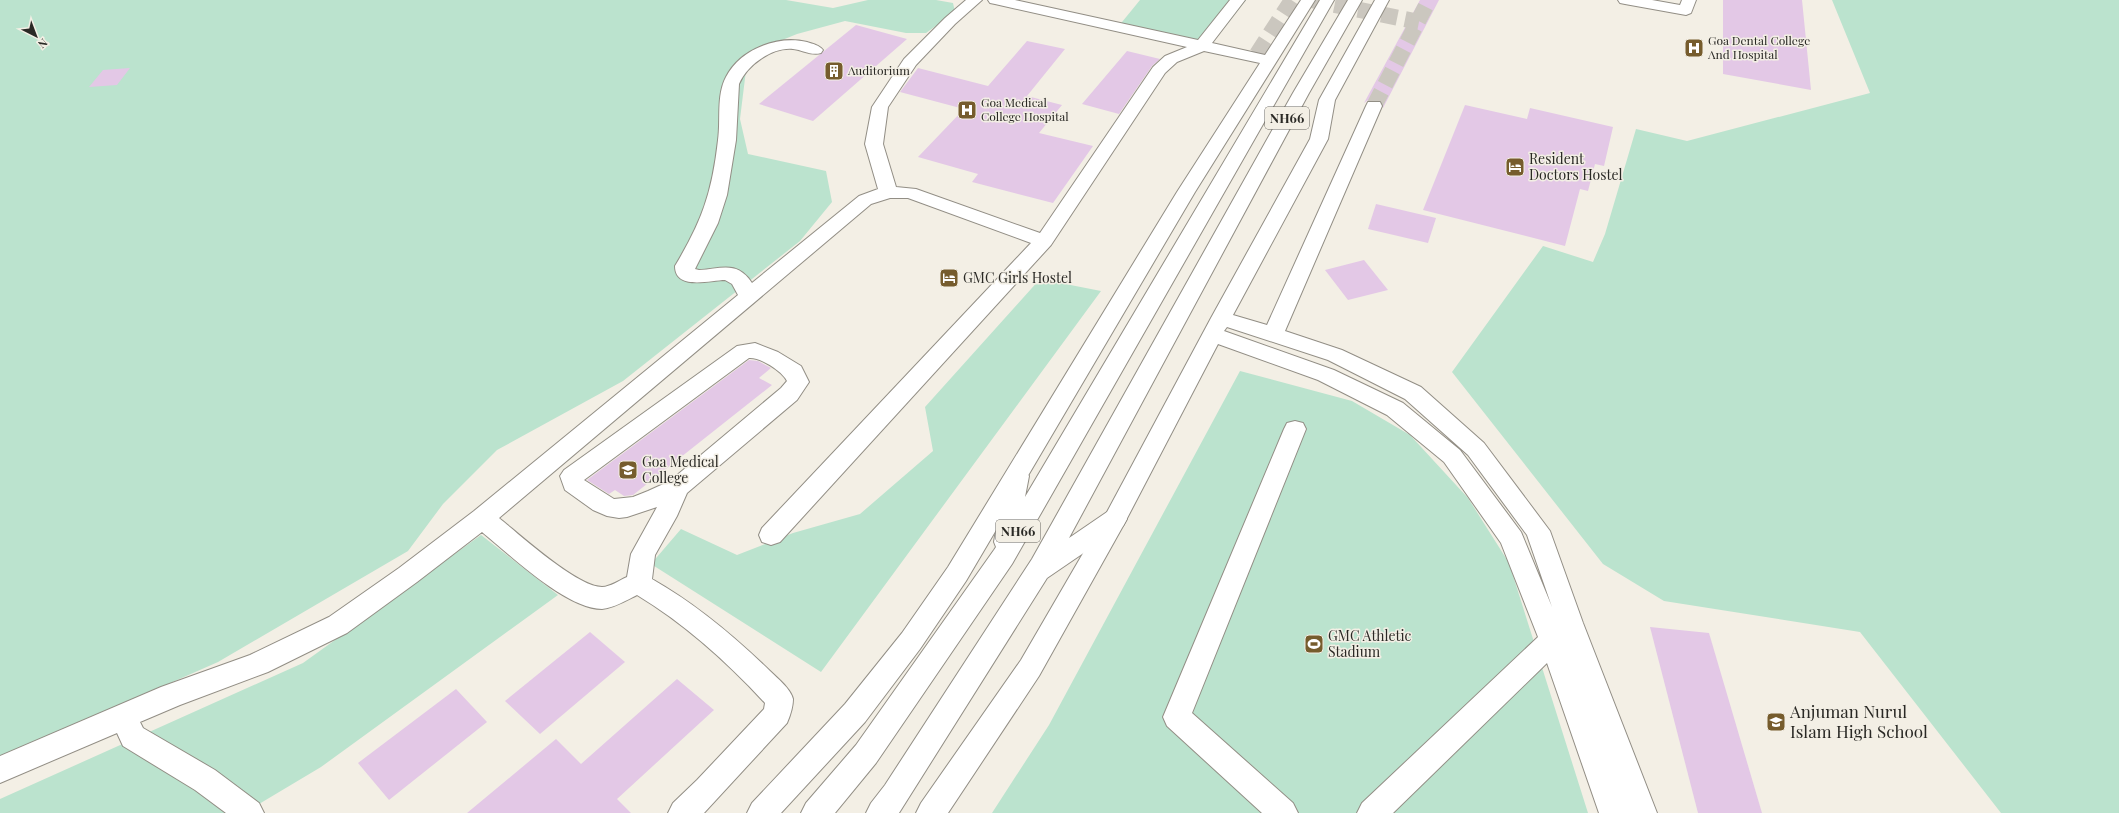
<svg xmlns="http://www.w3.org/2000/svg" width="2119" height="813" font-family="'Playfair Display',serif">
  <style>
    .green { fill: #bbe3ce }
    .building { fill: #e3c8e6 }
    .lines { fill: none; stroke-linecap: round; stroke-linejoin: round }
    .minor-tunnel { stroke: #cbc7bf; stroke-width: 16; stroke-dasharray: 16 8; stroke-linecap: butt }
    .minor-casing { stroke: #928e85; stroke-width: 2 }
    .highway-casing { stroke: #928e85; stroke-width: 2 }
    .minor { fill: #fff; fill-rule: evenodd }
    .highway { fill: #fff; fill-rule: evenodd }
    .labels { text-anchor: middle; stroke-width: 3; stroke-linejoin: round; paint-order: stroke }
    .far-poi-label { font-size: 12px; fill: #2a2925; stroke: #f3efe5; text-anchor: start }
    .shield { fill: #f3efe5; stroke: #66645f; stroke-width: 1 }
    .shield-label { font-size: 13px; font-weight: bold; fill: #2a2925 }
    .poi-label { font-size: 14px; fill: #2a2925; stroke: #f3efe5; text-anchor: start }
    .near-poi-label { font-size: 17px; fill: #2a2925; stroke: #f3efe5; text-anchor: start }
  </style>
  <rect width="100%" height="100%" fill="#f3efe5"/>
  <g class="green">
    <polygon points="0,0 786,0 833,8 868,0 936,0 953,3 955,12 926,33 906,33 845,21 797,34 748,54 740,119 748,154 826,171 832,202 800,241 623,381 497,450 443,504 408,551 218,662 0,758"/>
    <polygon points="1140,0 1246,0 1210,46 1118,27"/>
    <polygon points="1832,0 2119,0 2119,813 2001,813 1860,632 1664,601 1603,564 1452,372 1543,246 1593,262 1605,234 1636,129 1687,141 1870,93"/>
    <polygon points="1040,279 1101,291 821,672 651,564 681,529 737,555 793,533 860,514 933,451 925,407"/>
    <polygon points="1240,371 1352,401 1410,435 1468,498 1509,563 1588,813 992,813 1049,725"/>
    <polygon points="481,535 558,595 321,767 244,813 0,813 0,799 303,663"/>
  </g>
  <g class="building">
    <polygon points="1420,0 1439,0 1383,108 1380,100 1368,100 1364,103"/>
    <polygon points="1723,0 1802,0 1811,90 1723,74"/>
    <polygon points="856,25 907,39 813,121 759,104"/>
    <polygon points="1027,41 1065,49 1027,96 1062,105 1039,133 1093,146 1053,203 972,182 978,174 918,157 964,109 900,92 918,68 988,86"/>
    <polygon points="1127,51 1160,59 1152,66 1119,114 1082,104"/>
    <polygon points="130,68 117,85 89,87 103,70"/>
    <polygon points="1465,105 1527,119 1530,108 1613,127 1604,166 1595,164 1588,191 1580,189 1565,246 1423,210"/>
    <polygon points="1376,204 1436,218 1428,243 1368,229"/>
    <polygon points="1364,260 1388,290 1348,300 1325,270"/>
    <polygon points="749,360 758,361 771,368 759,378 772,385 633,495 624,496 615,490 609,494 587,480"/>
    <polygon points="1650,627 1709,633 1762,813 1698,813"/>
    <polygon points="590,632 625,662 540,734 505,701"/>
    <polygon points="677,679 714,710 617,799 631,813 467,813 556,739 581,764"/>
    <polygon points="456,689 487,722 389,800 358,763"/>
  </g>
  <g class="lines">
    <g class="minor-tunnel">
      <polyline points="1311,0 1419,22"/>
      <polyline points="1257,54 1292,0"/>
      <polyline points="1374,106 1429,0"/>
    </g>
    <defs>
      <g id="minor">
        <path d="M 966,0 L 982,0 L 955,24 L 916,65 L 888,107 L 883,144 L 896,187 L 916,189 L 1040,233 L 1153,67 L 1165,56 L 1187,47 L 995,4 L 990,3 L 988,0 L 1015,0 L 1198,40 L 1230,0 L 1245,0 L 1212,43 L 1265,55 L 1301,0 L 1315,0 L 1195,192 L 966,581 L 920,649 L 865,722 L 781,813 L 747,813 L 752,803 L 845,704 L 902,633 L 948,567 L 1177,192 L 1260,63 L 1204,51 L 1177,62 L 1165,73 L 1051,245 L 780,542 L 771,545 L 762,542 L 759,535 L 762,528 L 1031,243 L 908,198 L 890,198 L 871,204 L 499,518 C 519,534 577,587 602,587 C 610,587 620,580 627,577 L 631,554 L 657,507 L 627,517 L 619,518 L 607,516 L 593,510 L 565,490 L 560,476 L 564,470 L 737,346 L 755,343 L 778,352 L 801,366 L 809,382 L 797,400 L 687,493 L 677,516 L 655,555 L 652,579 C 696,604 734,636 770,671 C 777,678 791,689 793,699 C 793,707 790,716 787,723 L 704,813 L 668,813 L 673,803 L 697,780 L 764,709 L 765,703 C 727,662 685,624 637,595 C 627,600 614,608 602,609 C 566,609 509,554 482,532 L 417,582 L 347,633 L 268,672 L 180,705 L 140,722 L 143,728 L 215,770 L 259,803 L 264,813 L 226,813 L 195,790 L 123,746 L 117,733 L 0,783 L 0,756 L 161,687 L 250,655 L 329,617 L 399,568 L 474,511 L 738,295 L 732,284 L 725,280 C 711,280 675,291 675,266 C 702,221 712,193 718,140 C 721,120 716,96 726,77 C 740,49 778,35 807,42 C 813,44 819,45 823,50 L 821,53 C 811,56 803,50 793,49 C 772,47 747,65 739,84 L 736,140 L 727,195 L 718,223 L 695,269 L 699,270 C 721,269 737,260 752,283 L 859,196 L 878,189 L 865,144 L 872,107 L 904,59 L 945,18 ZM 749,358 C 760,357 782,371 787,381 L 781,388 L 670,481 L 648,491 L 633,497 L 614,499 L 584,480 Z"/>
        <path d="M 1375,0 L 1389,0 L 1335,100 L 1328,139 L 1233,315 L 1267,325 L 1366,106 L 1368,102 L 1380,102 L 1382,106 L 1285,331 L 1342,350 L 1421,387 L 1484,443 L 1550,531 L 1583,623 L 1657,813 L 1599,813 L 1547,663 L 1393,813 L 1357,813 L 1362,803 L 1538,637 L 1501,543 L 1444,462 L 1387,415 L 1318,380 L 1218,344 L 1123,526 L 1039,676 L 948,813 L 916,813 L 921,803 L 1021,660 L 1107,512 L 1211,318 L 1310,139 L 1319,100 ZM 1227,327 L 1328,360 L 1405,399 L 1468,455 L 1527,535 L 1552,607 L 1521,532 L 1460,450 L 1403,403 L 1334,370 L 1224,331 Z"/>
        <polygon points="1618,0 1652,0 1680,5 1682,0 1696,0 1691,13 1686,15 1625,4 1620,3"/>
        <polygon points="1295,421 1303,423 1306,429 1192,713 1293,803 1298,813 1262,813 1167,726 1163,717 1284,429 1287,423"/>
      </g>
      <g id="highway">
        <polygon points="1320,0 1334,0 1012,564 876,763 835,813 801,813 806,803 856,745 994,550 996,547 994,542 1005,476 1009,470 1017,467 1025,470 1029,476 1025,497"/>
        <polygon points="1348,0 1362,0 1309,93 1069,538 1107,512 1115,509 1123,512 1127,519 1123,526 1047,578 899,813 866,813 871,803 885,785 1032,559 1293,93"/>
      </g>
    </defs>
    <use href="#minor" class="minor-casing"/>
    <use href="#highway" class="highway-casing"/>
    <use href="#minor" class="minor"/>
    <use href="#highway" class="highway"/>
  </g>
  <defs>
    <symbol id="hospital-square" viewBox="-11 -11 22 22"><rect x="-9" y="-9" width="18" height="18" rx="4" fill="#765c2d" stroke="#f3efe5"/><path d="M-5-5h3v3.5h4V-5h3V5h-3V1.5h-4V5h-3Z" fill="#fff"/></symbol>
    <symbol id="building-square" viewBox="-11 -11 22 22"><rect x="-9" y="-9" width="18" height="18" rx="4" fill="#765c2d" stroke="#f3efe5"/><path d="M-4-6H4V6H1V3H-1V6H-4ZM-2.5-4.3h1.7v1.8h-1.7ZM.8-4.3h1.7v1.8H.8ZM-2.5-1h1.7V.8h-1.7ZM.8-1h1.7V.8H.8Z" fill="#fff"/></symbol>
    <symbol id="hotel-square" viewBox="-11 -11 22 22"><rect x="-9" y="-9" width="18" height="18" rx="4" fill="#765c2d" stroke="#f3efe5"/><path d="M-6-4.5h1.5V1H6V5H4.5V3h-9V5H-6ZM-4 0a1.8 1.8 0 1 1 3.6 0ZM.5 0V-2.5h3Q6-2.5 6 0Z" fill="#fff"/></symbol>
    <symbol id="university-square" viewBox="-11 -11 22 22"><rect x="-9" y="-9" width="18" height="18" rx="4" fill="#765c2d" stroke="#f3efe5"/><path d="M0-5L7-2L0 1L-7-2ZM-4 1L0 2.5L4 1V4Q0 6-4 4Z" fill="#fff"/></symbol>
    <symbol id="stadium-square" viewBox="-11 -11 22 22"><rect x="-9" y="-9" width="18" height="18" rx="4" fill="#765c2d" stroke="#f3efe5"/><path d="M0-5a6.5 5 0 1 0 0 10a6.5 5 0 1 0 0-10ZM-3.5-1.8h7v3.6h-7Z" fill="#fff"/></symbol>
    <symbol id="school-square" viewBox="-11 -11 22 22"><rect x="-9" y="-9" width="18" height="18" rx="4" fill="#765c2d" stroke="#f3efe5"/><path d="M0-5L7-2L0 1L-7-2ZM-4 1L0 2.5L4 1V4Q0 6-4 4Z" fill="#fff"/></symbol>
  </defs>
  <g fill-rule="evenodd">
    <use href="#hospital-square" x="1683" y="37" width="22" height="22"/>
    <use href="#building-square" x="823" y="60" width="22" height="22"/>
    <use href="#hospital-square" x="956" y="99" width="22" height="22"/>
    <use href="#hotel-square" x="1504" y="156" width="22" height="22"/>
    <use href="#hotel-square" x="938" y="267" width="22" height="22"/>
    <use href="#university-square" x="617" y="459" width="22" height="22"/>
    <use href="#stadium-square" x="1303" y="633" width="22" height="22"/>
    <use href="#school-square" x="1765" y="711" width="22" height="22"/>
  </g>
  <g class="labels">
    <g class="far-poi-label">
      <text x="1708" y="45">Goa Dental College<tspan x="1708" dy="14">And Hospital</tspan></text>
      <text x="848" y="75">Auditorium</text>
      <text x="981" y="107">Goa Medical<tspan x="981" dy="14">College Hospital</tspan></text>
    </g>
    <g class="shield">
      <rect x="1265" y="107" width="44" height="22" rx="3"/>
      <rect x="996" y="520" width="44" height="22" rx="3"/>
    </g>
    <g class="shield-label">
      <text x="1287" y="123">NH66</text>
      <text x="1018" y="536">NH66</text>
    </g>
    <g class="poi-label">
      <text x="1529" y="164">Resident<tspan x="1529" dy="16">Doctors Hostel</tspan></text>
      <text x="963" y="283">GMC Girls Hostel</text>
      <text x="642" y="467">Goa Medical<tspan x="642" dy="16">College</tspan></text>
      <text x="1328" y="641">GMC Athletic<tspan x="1328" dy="16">Stadium</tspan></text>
    </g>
    <g class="near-poi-label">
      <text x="1790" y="718">Anjuman Nurul<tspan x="1790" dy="20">Islam High School</tspan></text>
    </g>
  </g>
  <g transform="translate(36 36) rotate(138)" stroke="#f3efe5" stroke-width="3" paint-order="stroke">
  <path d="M0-3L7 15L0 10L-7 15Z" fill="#2a2925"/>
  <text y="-6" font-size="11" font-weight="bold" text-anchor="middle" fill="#2a2925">N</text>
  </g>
</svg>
